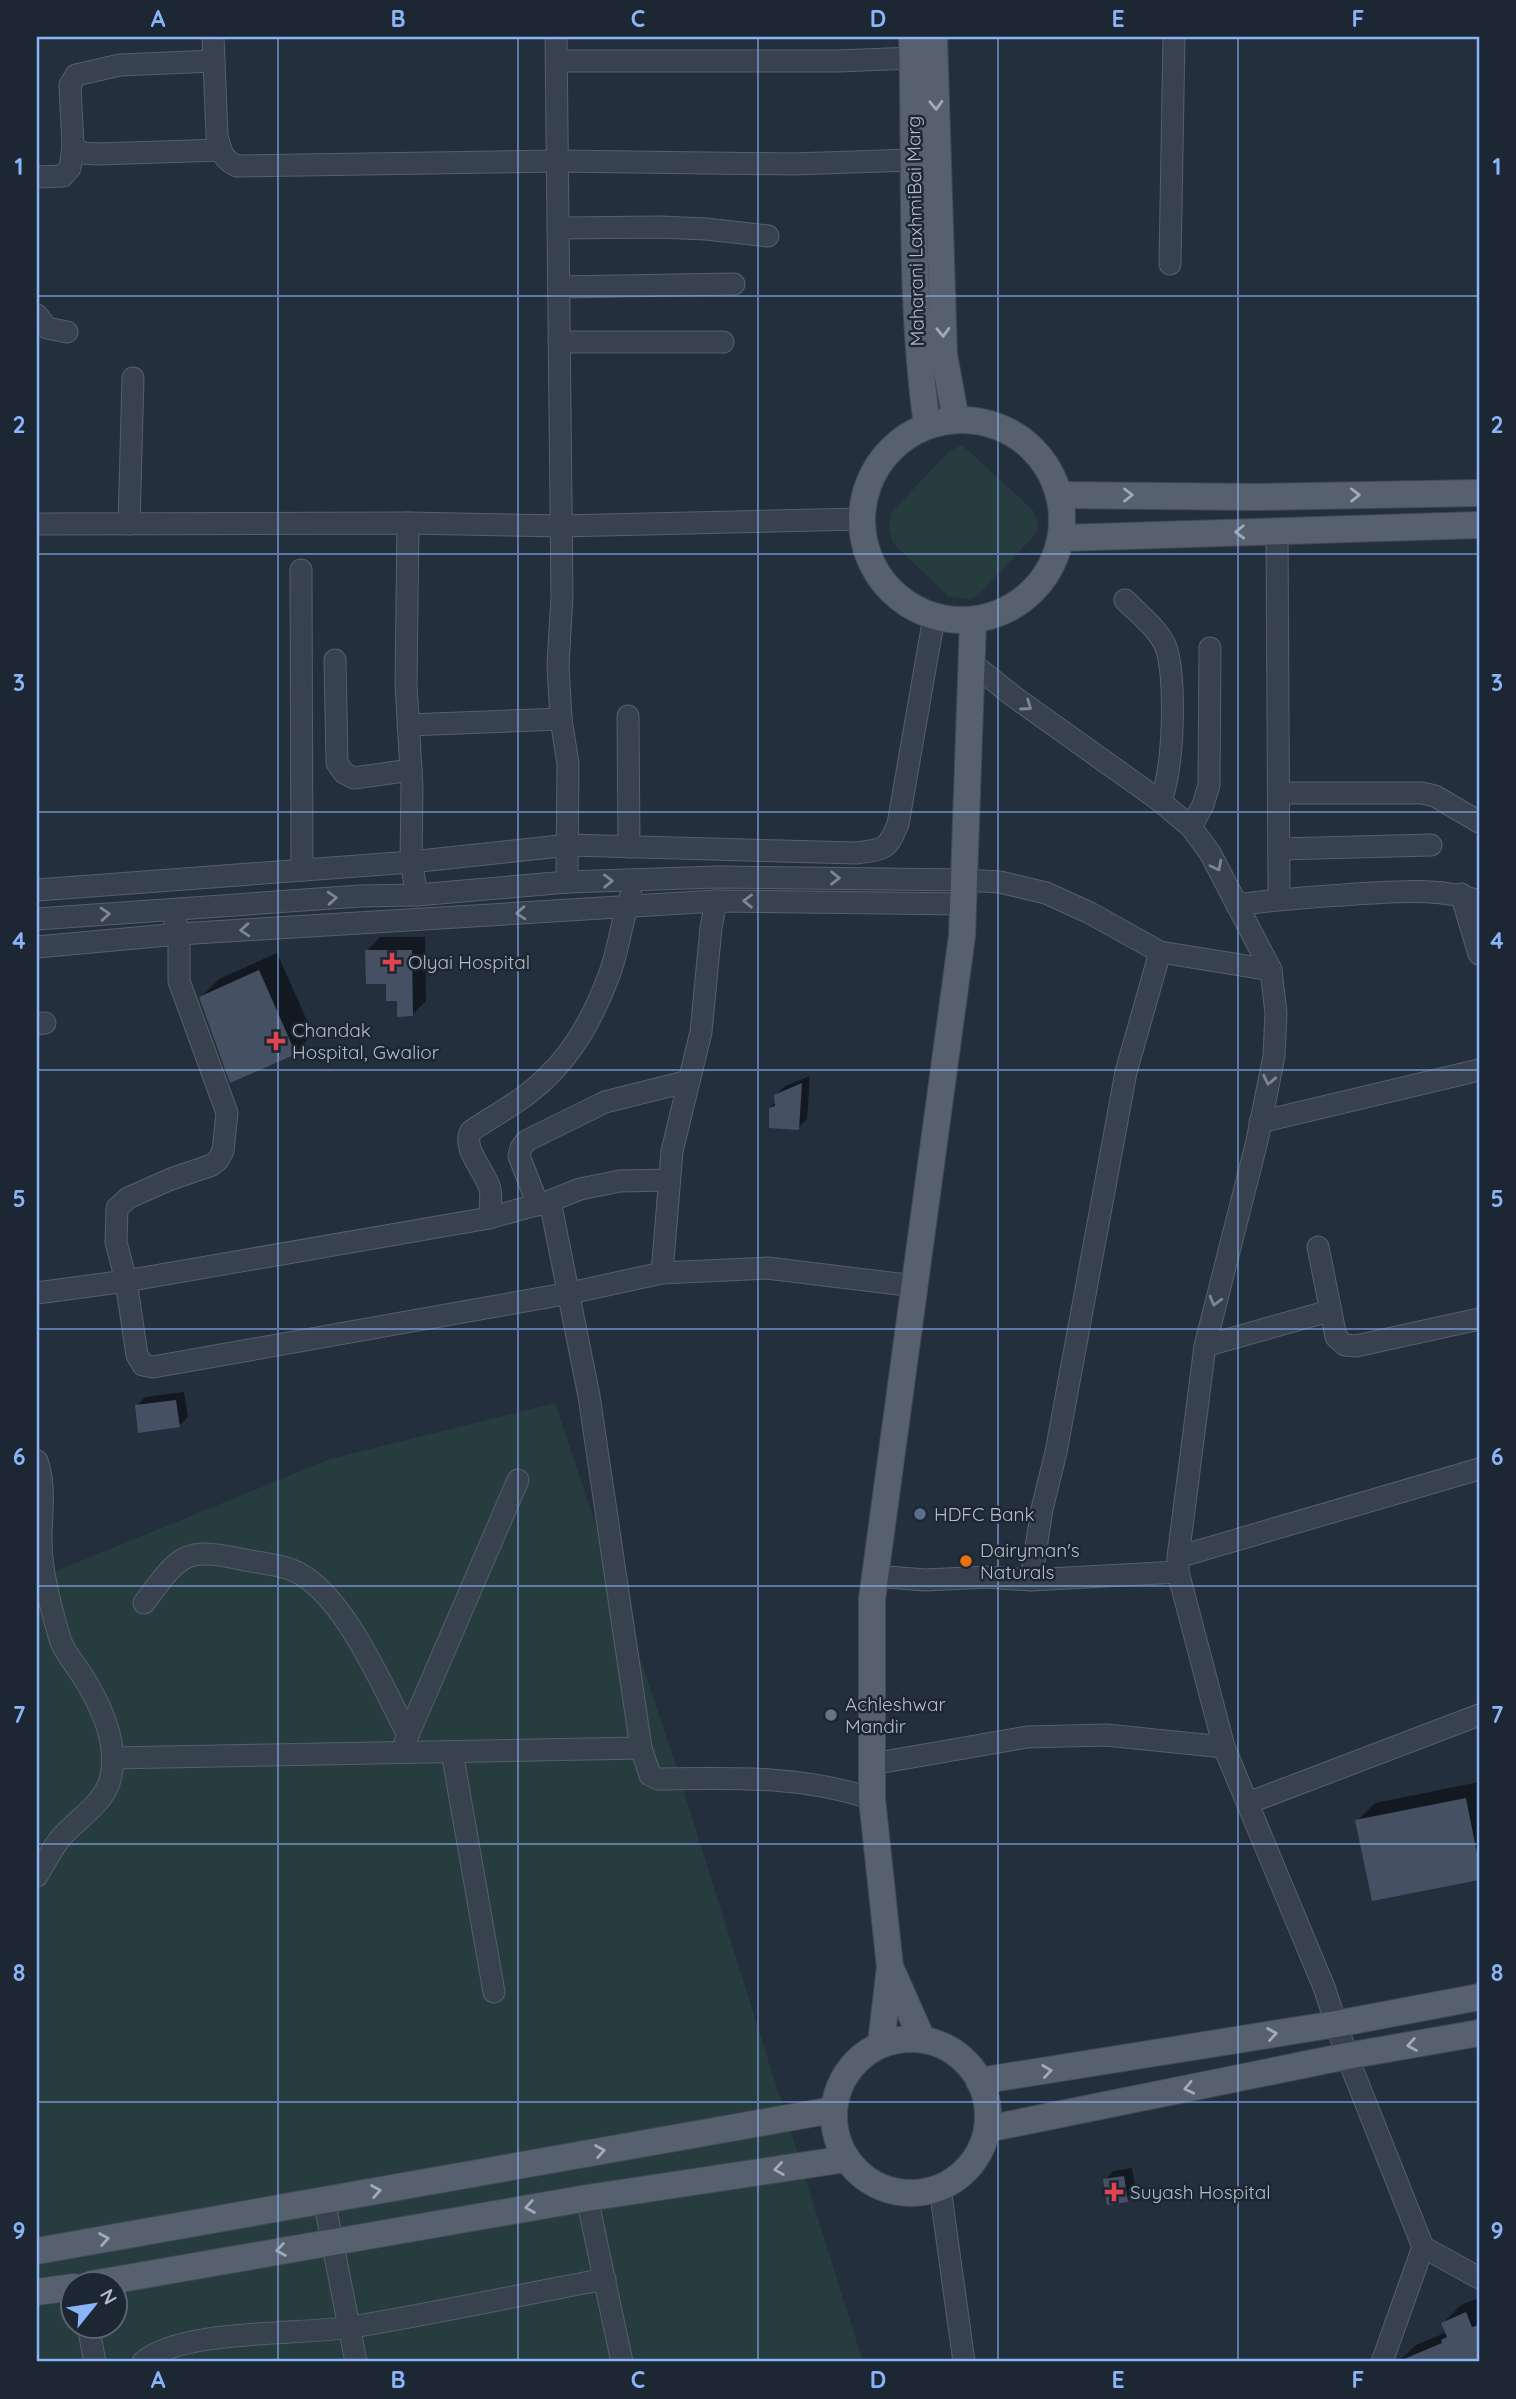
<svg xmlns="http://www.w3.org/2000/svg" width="1516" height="2399" font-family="Quicksand,sans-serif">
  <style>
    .green { fill: #263c3f; fill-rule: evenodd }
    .shadow { fill: #0007 }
    .building { fill: #455162 }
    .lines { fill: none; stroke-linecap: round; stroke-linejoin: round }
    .minor-casing { stroke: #565f6c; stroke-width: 23 }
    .major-casing { stroke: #414a57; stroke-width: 28 }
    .minor { stroke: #38414e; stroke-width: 21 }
    .major { stroke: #56606e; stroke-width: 26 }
    .oneway { stroke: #a1aab7 }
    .oneway2 { stroke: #7c8592 }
    .grid { fill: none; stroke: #8ab4f8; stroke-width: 2; stroke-opacity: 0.55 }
    .health-dot { fill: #e0444e; stroke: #1d2633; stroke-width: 2.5 }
    .service-dot { fill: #5c6f8a; stroke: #1d2633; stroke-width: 2.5 }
    .food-dot { fill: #e8710a; stroke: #1d2633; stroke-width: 2.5 }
    .worship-dot { fill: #6b7280; stroke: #1d2633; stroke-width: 2.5 }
    .labels { text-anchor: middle; stroke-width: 5; stroke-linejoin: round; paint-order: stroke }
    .street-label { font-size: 19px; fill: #b4bcc9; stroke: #1d2633 }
    .poi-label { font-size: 19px; fill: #b4bcc9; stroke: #1d2633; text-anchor: start }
    .neatline { fill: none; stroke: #8ab4f8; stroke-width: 2.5 }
    .grid-label { font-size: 23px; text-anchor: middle; font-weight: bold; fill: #8ab4f8 }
  </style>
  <rect width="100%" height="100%" fill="#242f3e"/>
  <g class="green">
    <polygon points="962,445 1033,510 1038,525 1036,534 978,595 971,599 949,597 893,543 889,527 892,512 948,452"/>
    <path d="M 555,1403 L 672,1754 L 863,2362 L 37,2362 L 37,1579 L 330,1459 ZM 74,2284 L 116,2284 L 116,2326 L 74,2326 Z"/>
  </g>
  <g class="shadow">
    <polygon points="380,937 425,937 426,1001 412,1015 399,999 367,951"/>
    <polygon points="277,953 313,1034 295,1053 201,997 219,979"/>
    <polygon points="810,1076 807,1119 798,1128 770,1108 776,1102 776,1095 785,1086"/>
    <polygon points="184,1392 188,1417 179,1426 136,1406 145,1397"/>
    <polygon points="1479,1782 1479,1878 1373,1899 1357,1821 1375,1803"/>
    <polygon points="1132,2168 1136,2192 1127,2201 1105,2180 1113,2171"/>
    <polygon points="1479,2298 1479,2362 1398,2362 1416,2345 1447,2332 1443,2323 1461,2305"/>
  </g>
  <g class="building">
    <polygon points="365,950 412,950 413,1016 397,1017 397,1001 386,1001 386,984 366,984"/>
    <polygon points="259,970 296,1054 230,1083 199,997"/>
    <polygon points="802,1083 799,1130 769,1128 769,1108 775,1106 774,1095"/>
    <polygon points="176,1400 180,1427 138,1433 135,1405"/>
    <polygon points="1466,1798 1479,1863 1479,1880 1372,1901 1355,1820"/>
    <polygon points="1124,2176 1128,2202 1107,2205 1103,2179"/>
    <polygon points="1466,2312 1472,2327 1479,2325 1479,2362 1397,2362 1442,2343 1441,2340 1447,2337 1441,2323"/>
  </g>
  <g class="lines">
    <defs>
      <g id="minor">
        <path d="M 213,37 L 217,136 C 221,151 222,159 237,166 L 558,161 L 793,164 L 912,160"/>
        <polyline points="556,37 562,597 558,665 561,719 568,764 567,882"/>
        <polyline points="214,61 120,65 76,75 70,85 73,146 82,153 98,154 221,150"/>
        <polyline points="557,61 838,61 912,58"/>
        <polyline points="37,177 63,176 70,168 73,146"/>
        <polyline points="558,228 660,227 706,229 768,236"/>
        <polyline points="1170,264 1174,37"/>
        <polyline points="559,287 734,284"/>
        <polyline points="37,315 47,328 67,332"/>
        <polyline points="559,342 723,342"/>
        <polyline points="408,523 406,685 412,787 411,862 417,895"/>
        <polyline points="37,524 408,523 561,526 861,519"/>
        <polyline points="129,524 133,378"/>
        <polyline points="1277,531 1279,899"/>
        <polyline points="301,570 302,870"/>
        <path d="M 1125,600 C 1139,614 1157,628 1165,645 C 1177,671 1174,776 1160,801"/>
        <polyline points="335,660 337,763 344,773 354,778 411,770"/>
        <polyline points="973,664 1013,696 1160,801 1191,827 1210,853 1271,970 1276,1013 1274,1056 1257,1141 1205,1346 1178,1557 1178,1572 1224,1747 1324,1987 1347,2056 1423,2247 1479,2278"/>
        <polyline points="628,716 629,847"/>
        <polyline points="408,725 561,719"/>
        <polyline points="1279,793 1422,793 1435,796 1479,822"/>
        <polyline points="1191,827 1203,805 1209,785 1210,648"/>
        <polyline points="1280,849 1431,845"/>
        <path d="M 37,890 L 411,862 L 569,845 L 856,853 C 884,849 887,851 898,824 L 934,617"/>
        <polyline points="1461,894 1479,954"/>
        <path d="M 1237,905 C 1277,899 1316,897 1356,894 C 1398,892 1438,887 1479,901"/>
        <polyline points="172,910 179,934 179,981 227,1113 223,1151 218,1160 212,1165 171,1179 128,1198 117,1208 116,1242 126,1281 137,1355 143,1365 153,1367 570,1293 662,1273 767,1268 915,1286"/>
        <polyline points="37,919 360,896 417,895 567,882 717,877 965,880 1000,882 1046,893 1090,913 1160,952 1271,970"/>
        <polyline points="37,947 179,934 716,901 964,904"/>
        <polyline points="37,1024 45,1023"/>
        <polyline points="1260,1122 1479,1070"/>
        <path d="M 550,1201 L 589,1396 L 641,1748 L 650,1775 L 658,1779 C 730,1778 802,1775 872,1799"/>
        <polyline points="538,1205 519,1156 521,1148 526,1141 605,1102 689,1081"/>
        <path d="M 489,1218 C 490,1209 492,1199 490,1189 C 486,1172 461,1148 471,1131 C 496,1114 524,1100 546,1078 C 575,1051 594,1015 608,978 C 619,951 621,921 631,895"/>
        <polyline points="1318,1247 1336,1337 1345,1345 1356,1346 1479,1319"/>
        <polyline points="662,1273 672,1151 701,1032 711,928 716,901"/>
        <polyline points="37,1293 126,1281 489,1218 550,1201 580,1189 620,1181 669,1180"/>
        <polyline points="1205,1346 1329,1311"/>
        <path d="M 37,1461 C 46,1486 41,1513 41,1540 C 41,1572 51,1608 60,1639 C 64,1652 75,1664 82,1675 C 101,1705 120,1744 110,1780 C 103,1805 75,1820 59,1840 C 51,1851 44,1864 37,1876"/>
        <polyline points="1178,1557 1479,1469"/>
        <polyline points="875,1576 925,1580 987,1577 1031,1580 1178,1572"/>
        <polyline points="1031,1580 1042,1509 1056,1452 1126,1072 1160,952"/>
        <path d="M 144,1603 C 180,1555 183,1546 245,1560 C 260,1563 278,1564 292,1570 C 343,1590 383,1688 408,1735"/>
        <polyline points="405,1742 518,1480"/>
        <polyline points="452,1752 494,1992"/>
        <polyline points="113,1758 641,1748"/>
        <polyline points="872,1764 1027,1737 1106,1735 1224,1747"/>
        <polyline points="1248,1803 1479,1715"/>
        <polyline points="940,2188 964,2362"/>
        <polyline points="587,2198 622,2362"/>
        <polyline points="324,2200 356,2362"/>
        <polyline points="88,2326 95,2362"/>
        <path d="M 143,2362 C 181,2329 300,2335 352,2327 C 436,2313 520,2295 605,2279"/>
        <polyline points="1382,2362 1423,2247"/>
      </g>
      <g id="major">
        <path d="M 912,37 C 916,166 909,297 927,425"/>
        <polyline points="934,37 944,355 956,420"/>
        <circle cx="962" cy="520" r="100"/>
        <polyline points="1059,495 1257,497 1479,493"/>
        <polyline points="1062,538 1479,525"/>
        <polyline points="891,1969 922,2039"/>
        <circle cx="911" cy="2116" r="77"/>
        <polyline points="881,2043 890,1967 872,1799 872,1599 962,936 973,622"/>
        <polyline points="979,2081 1336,2024 1479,1997"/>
        <polyline points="987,2129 1347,2056 1479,2033"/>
        <polyline points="37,2251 833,2110"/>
        <polyline points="92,2284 587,2198 846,2159"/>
        <polyline points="37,2292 74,2287"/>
      </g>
    </defs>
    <use href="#minor" class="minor-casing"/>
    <use href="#major" class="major-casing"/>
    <use href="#minor" class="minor"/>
    <use href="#major" class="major"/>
  </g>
  <defs><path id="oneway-chevron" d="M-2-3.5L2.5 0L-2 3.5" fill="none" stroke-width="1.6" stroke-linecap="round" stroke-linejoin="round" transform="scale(1.75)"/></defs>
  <g class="oneway">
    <use href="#oneway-chevron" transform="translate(936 105) rotate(88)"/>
    <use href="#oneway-chevron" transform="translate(943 332) rotate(88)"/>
    <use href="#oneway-chevron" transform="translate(1128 495)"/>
    <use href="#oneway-chevron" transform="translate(1355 495) rotate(-1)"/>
    <use href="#oneway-chevron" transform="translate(1240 532) rotate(178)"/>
    <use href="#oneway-chevron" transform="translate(1272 2034) rotate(-9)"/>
    <use href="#oneway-chevron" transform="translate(1412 2045) rotate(170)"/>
    <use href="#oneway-chevron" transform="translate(1047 2071) rotate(-8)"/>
    <use href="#oneway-chevron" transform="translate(1189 2088) rotate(168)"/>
    <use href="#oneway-chevron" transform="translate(600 2151) rotate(-10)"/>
    <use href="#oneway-chevron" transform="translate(779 2169) rotate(172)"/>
    <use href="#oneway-chevron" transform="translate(376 2191) rotate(-10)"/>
    <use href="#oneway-chevron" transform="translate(530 2207) rotate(170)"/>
    <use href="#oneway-chevron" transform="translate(104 2239) rotate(-10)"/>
    <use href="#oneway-chevron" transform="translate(281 2250) rotate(170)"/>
  </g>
  <g class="oneway2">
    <use href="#oneway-chevron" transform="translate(1027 706) rotate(35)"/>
    <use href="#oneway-chevron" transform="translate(1217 866) rotate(63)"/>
    <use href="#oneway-chevron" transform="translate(835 878) rotate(1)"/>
    <use href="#oneway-chevron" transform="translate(608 881) rotate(-1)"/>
    <use href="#oneway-chevron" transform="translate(332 898) rotate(-4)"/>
    <use href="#oneway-chevron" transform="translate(748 901) rotate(-179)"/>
    <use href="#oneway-chevron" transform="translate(521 913) rotate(176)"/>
    <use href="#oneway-chevron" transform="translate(105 914) rotate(-4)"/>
    <use href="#oneway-chevron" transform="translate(245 930) rotate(176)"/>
    <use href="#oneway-chevron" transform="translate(1269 1080) rotate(102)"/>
    <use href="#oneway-chevron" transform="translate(1215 1301) rotate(105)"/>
  </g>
  <path class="grid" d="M 278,37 L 278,2362M 518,37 L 518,2362M 758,37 L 758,2362M 998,37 L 998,2362M 1238,37 L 1238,2362M 37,296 L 1479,296M 37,554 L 1479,554M 37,812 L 1479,812M 37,1070 L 1479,1070M 37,1329 L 1479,1329M 37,1586 L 1479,1586M 37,1844 L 1479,1844M 37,2102 L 1479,2102"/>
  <g class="health-dot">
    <path d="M388.5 951.5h7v7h7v7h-7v7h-7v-7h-7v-7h7z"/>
    <path d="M272.5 1030.5h7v7h7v7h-7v7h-7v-7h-7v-7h7z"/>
    <path d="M1110.5 2181.5h7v7h7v7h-7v7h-7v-7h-7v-7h7z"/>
  </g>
  <circle class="service-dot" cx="920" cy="1514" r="7"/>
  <circle class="food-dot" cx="966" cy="1561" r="7"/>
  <circle class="worship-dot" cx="831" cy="1715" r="7"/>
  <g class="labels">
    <g class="street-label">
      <text transform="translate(915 231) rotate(-91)" y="7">Maharani LaxhmiBai Marg</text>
    </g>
    <g class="poi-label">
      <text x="408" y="969">Olyai Hospital</text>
      <text x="292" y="1037">Chandak<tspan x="292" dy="22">Hospital, Gwalior</tspan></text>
      <text x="934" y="1521">HDFC Bank</text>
      <text x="980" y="1557">Dairyman's<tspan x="980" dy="22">Naturals</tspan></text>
      <text x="845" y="1711">Achleshwar<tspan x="845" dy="22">Mandir</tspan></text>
      <text x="1130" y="2199">Suyash Hospital</text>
    </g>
  </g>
  <rect width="1516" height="2399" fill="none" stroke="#1d2633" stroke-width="77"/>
  <g transform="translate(94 2305) rotate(60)"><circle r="33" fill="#1d2633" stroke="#59626f" stroke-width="2"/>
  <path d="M0-5L12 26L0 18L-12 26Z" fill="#8ab4f8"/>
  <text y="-10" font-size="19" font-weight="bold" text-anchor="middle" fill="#b4bcc9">N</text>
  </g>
  <rect x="38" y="38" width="1440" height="2322" class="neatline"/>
  <g class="grid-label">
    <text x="158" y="27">A</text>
    <text x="398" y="27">B</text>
    <text x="638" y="27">C</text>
    <text x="878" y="27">D</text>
    <text x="1118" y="27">E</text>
    <text x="1358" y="27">F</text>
    <text x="19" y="175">1</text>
    <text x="1497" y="175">1</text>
    <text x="19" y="433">2</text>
    <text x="1497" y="433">2</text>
    <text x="19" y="691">3</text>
    <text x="1497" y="691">3</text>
    <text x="19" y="949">4</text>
    <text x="1497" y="949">4</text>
    <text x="19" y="1207">5</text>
    <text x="1497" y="1207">5</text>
    <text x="19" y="1465">6</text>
    <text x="1497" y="1465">6</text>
    <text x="19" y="1723">7</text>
    <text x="1497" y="1723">7</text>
    <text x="19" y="1981">8</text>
    <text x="1497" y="1981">8</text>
    <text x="19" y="2239">9</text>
    <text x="1497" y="2239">9</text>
    <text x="158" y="2388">A</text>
    <text x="398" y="2388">B</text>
    <text x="638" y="2388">C</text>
    <text x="878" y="2388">D</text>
    <text x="1118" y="2388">E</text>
    <text x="1358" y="2388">F</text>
  </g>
</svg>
